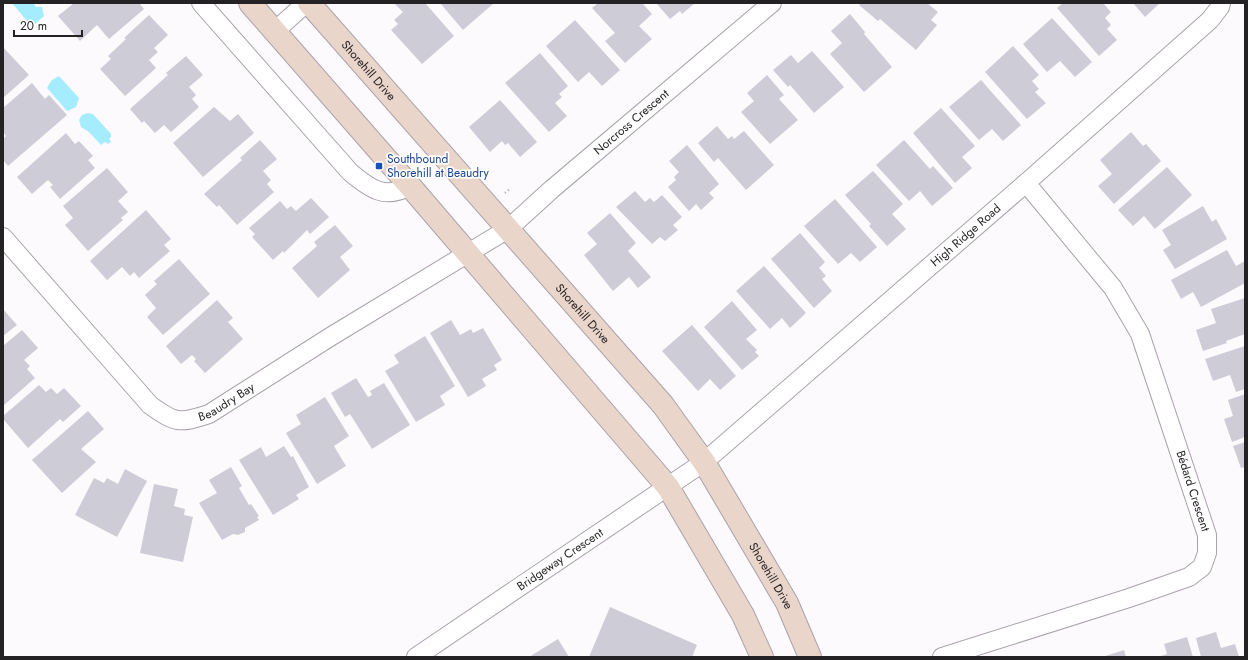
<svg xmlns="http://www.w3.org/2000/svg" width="1248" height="660" font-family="Jost,sans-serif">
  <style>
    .water { fill: #a5edfe }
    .building { fill: #ceccd7 }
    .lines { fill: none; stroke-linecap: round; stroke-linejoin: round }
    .street-casing { stroke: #a9a2ab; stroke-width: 20 }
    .secondary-casing { stroke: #a9a2ab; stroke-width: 24 }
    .path { stroke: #b0adb1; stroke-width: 2.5; stroke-dasharray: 1 3; stroke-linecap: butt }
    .street { stroke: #fff; stroke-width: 18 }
    .secondary { stroke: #ead5ca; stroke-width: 22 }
    .transit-dot { fill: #1a4fb4; stroke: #fff; stroke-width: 1.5 }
    .labels { text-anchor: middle; stroke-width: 3.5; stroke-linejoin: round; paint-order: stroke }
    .street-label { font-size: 12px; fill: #252225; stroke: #fff }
    .transit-label { font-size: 12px; fill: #164399; stroke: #fff; text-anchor: start }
  </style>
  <rect width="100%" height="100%" fill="#fdfafe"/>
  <g class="water">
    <polygon points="12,3 33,3 36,7 42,7 44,16 32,27"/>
    <polygon points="59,76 79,98 76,107 67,111 47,88 52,80"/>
    <polygon points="88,113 93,114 111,134 111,137 109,139 111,142 108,144 105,142 101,145 89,132 81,127 79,120 82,115"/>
  </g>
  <g class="building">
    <polygon points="74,3 139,3 144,9 109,39 97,25 80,41 58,16"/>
    <polygon points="394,3 425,3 454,36 422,64 391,30 398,24 394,20 403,12"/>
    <polygon points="440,3 494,3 463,30"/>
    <polygon points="598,3 642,3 652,14 639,26 652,39 625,63 605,41 615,33 592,8"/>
    <polygon points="656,3 695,3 682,14 680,11 670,19"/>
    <polygon points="861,3 927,3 938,12 931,20 937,25 916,50 880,19 878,21 859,5"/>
    <polygon points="1063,3 1103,3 1111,12 1105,18 1111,25 1107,29 1117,40 1099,56 1057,8"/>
    <polygon points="1133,3 1160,3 1145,17"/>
    <polygon points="850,14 865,32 864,34 892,67 864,92 830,54 842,43 831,31"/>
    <polygon points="149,15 168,35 154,48 158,52 149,60 156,68 125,96 100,69 111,59 108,56 126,39 124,38"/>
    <polygon points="1052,18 1092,62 1075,77 1060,61 1047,72 1023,44"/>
    <polygon points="575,20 620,70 602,86 589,72 578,82 546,46"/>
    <polygon points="1013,46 1039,75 1032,81 1039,89 1035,92 1046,103 1027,119 985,72"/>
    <polygon points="3,47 29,75 3,98"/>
    <polygon points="812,51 844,87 814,113 790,85 788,87 773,70 791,55 798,63"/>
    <polygon points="540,53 568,86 559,94 562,97 555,103 567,116 549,132 505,83"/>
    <polygon points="186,56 203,75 189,87 196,95 192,99 199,107 171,132 164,125 155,133 144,121 142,123 130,109 168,75 166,73"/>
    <polygon points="767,75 784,95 779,99 798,120 770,144 741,112 754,101 747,93"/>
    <polygon points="981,80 1021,125 1003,141 992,129 979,140 949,107"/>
    <polygon points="32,83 45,99 49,95 67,115 8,166 3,160 3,139 6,136 3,132 3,108"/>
    <polygon points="500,100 537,142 520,157 508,143 505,145 502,141 490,152 469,127"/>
    <polygon points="214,107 230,121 238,114 254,133 203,177 173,143"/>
    <polygon points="941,108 975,146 962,157 972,168 955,183 913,133"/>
    <polygon points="717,126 728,139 732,136 734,139 744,131 774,165 746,190 718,158 714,162 698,143"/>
    <polygon points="1131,132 1143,146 1146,144 1161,161 1114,204 1098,186 1112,174 1100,160"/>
    <polygon points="66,133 75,144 79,141 93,156 88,160 95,168 60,199 50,187 53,185 48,180 32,194 17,177"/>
    <polygon points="260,140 277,159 263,171 271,180 267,184 274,192 237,225 219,205 217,207 204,194 242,160 240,158"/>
    <polygon points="904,140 930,169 933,166 953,188 932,206 920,191 909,201 876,165"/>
    <polygon points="687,145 719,184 709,193 714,198 701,210 696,204 689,211 668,187 676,180 674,177 679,172 669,161"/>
    <polygon points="1167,167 1192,195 1155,229 1144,216 1133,226 1118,210"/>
    <polygon points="107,168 128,192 118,201 128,212 121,218 123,220 88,251 65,225 73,218 63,206"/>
    <polygon points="873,171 903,204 892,214 906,229 887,246 869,226 871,224 845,195"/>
    <polygon points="635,191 645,202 650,198 654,202 662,195 682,217 673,225 678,230 665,241 660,237 652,244 616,207"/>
    <polygon points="311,198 329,217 310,234 307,230 284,253 283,251 273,260 252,237 255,234 249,228 280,201 287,209 291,206 296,211"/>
    <polygon points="835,199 877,247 860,262 851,253 838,264 804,226"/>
    <polygon points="1203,206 1212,222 1216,219 1227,239 1175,269 1163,250 1171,245 1162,230"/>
    <polygon points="146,210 171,239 164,245 170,251 139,278 134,272 130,276 122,267 107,280 90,261"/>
    <polygon points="610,213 636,243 628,251 651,277 638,288 629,277 613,291 584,255 597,244 587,233"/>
    <polygon points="335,225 353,246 340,257 350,270 318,298 292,268 317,246 314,242"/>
    <polygon points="800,233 825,262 819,268 826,276 822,279 832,291 814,308 771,259"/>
    <polygon points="1227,250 1236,266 1245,261 1245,283 1201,307 1193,292 1181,299 1171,280"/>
    <polygon points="179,259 210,294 163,335 147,317 156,308 145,295 157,284 154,281"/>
    <polygon points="764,266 806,313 790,328 782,318 770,329 736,291"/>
    <polygon points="1245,298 1245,334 1226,341 1227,343 1203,351 1196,330 1216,323 1211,309"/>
    <polygon points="217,300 233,318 228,322 243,339 205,373 194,361 196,359 192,355 181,364 166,346"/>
    <polygon points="732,301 757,330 746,339 757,350 755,352 759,356 742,370 704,327"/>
    <polygon points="3,309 17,325 3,336"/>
    <polygon points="451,320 460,335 471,329 473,333 483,328 502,360 494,365 497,370 482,379 486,386 468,397 430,333"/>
    <polygon points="692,325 736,376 720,390 710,379 698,391 662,351"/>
    <polygon points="22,330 38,348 24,360 30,366 27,369 35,378 3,406 3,346"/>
    <polygon points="425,336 455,386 440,396 445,405 416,422 385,371 399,363 394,355"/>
    <polygon points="1245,346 1245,389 1236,392 1230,375 1213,381 1205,359"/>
    <polygon points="356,378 368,397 372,395 370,391 384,383 410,425 372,449 350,414 345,417 331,393"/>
    <polygon points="39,385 46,392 51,388 57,394 64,388 81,406 63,422 60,419 28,448 3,419 3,416"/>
    <polygon points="1245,394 1245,437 1232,442 1224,419 1233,416 1228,400"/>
    <polygon points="325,397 349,436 334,446 346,466 317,484 286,433 301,424 296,415"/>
    <polygon points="88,411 104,429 81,449 96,462 62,493 32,460"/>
    <polygon points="1245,442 1245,467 1241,468 1233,446"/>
    <polygon points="284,446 291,457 293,456 309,487 296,495 299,499 273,515 239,460 261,447 266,457"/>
    <polygon points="231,467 242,486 239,488 249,505 251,504 259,516 257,517 259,520 245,528 245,532 238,535 233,534 222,540 199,503 217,493 209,480"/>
    <polygon points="125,469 147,481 117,537 75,515 94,478 104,483 107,478 118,484"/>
    <polygon points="154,484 178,489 174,506 185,509 184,515 193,517 183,562 140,553"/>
    <polygon points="610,607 697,645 692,657 589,657"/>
    <polygon points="1216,632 1221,648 1235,644 1239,657 1201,657 1196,638"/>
    <polygon points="1187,637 1193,657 1158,657 1167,654 1164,644"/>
    <polygon points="558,639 569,657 529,657"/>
    <polygon points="1124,650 1126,657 1102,657"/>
  </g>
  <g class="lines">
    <defs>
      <g id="street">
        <path d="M 201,3 L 350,172 C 370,189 385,200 410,186"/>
        <polyline points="275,31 306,3"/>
        <path id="s1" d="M 3,237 L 150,405 C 175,423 179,424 209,414 L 330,337 L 508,229 L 552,189 L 772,3"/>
        <path id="s2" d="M 416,657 L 704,462 L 1026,183 L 1210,20 L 1220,7 L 1221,3"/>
        <polyline points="942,657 1129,598 1189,577 1202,567 1207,553 1207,535 1140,334 1113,288 1026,183"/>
      </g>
      <g id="secondary">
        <polyline points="250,3 410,186 668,487 743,615 762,657"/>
        <path id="s3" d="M 309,3 L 663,405 L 704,462 L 787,603 L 810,657"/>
      </g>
    </defs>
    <use href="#street" class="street-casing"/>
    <use href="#secondary" class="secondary-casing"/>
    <polyline class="path" points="505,193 511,188"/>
    <use href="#street" class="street"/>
    <use href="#secondary" class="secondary"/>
  </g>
  <rect class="transit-dot" x="375" y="162" width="8" height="8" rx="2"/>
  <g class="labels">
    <g class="street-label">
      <text dy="4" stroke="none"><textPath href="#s3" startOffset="90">Shorehill Drive</textPath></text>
      <text dy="4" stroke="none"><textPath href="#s1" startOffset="802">Norcross Crescent</textPath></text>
      <text dy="4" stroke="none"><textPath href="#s2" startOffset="694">High Ridge Road</textPath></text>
      <text dy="4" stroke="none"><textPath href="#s3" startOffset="414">Shorehill Drive</textPath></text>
      <text dy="4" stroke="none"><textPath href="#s1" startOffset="308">Beaudry Bay</textPath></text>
      <text transform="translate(1193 491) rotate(72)" y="4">Bédard Crescent</text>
      <text dy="4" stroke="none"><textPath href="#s2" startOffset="174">Bridgeway Crescent</textPath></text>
      <text dy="4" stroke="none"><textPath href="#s3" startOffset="738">Shorehill Drive</textPath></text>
    </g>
    <g class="transit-label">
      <text x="387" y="163">Southbound<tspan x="387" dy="14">Shorehill at Beaudry</tspan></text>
    </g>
  </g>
  <rect width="1248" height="660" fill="none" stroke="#252225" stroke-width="8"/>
  <path d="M14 30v6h68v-6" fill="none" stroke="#252225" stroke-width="2"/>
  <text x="20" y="30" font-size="12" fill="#252225" stroke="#ffffff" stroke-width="3" paint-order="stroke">20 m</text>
</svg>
